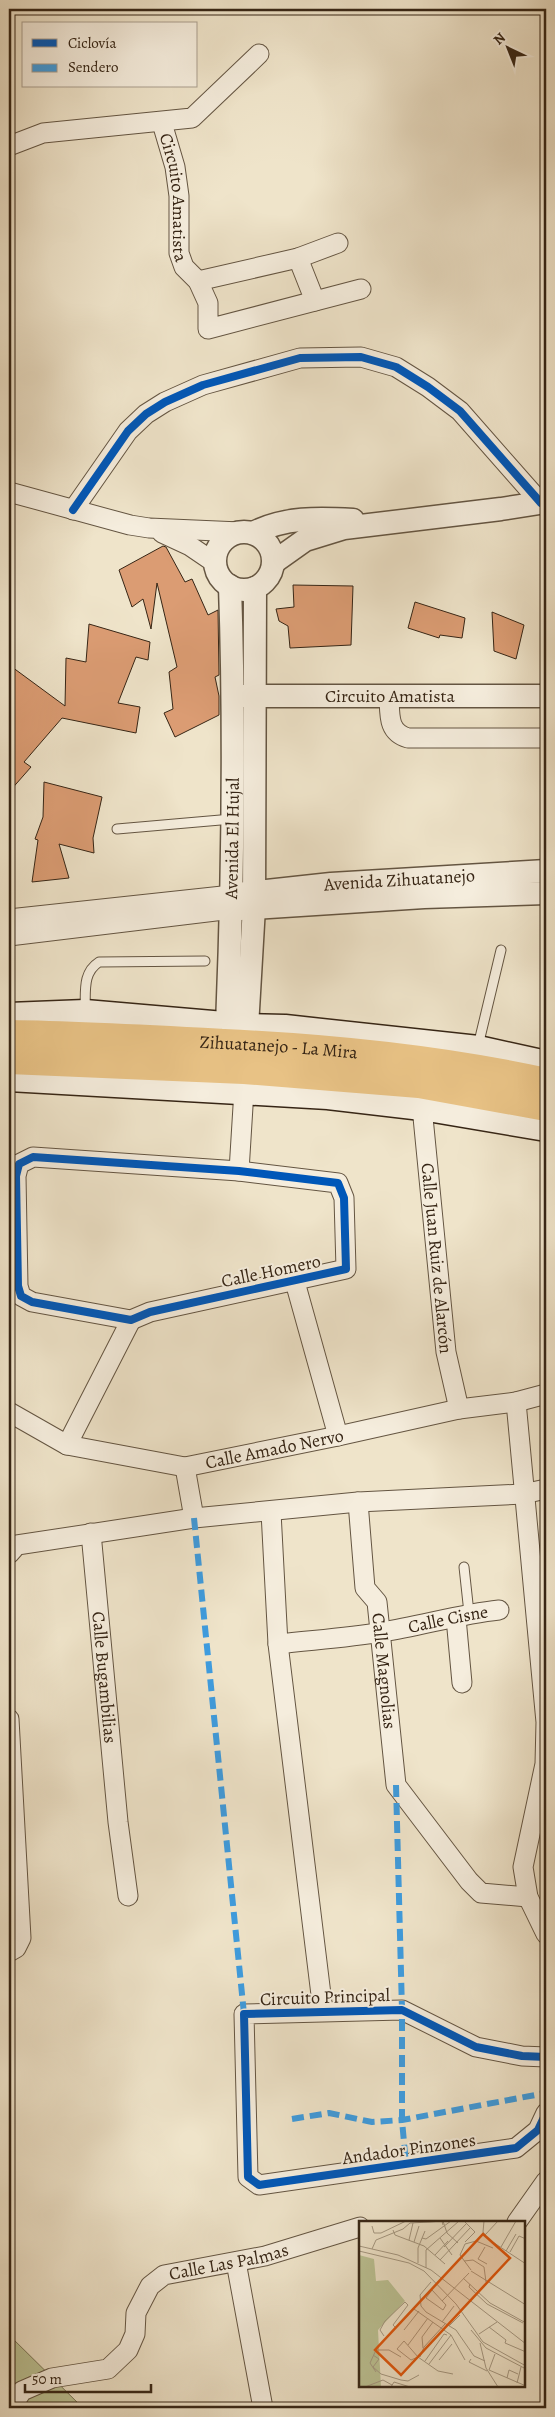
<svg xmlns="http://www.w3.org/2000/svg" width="555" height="2417" font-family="Alegreya,serif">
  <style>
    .green { fill: #bcc395; stroke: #797455 }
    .building { fill: #db9c73; stroke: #362515 }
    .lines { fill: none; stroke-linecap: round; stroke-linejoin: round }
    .service-casing { stroke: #645542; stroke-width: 11 }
    .minor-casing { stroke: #645542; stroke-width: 21 }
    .tertiary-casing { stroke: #645542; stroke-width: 25 }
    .secondary-casing { stroke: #362515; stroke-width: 29 }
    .trunk-casing { stroke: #362515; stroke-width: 30 }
    .service { stroke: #f5eddd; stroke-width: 9 }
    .minor { stroke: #f5eddd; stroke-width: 19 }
    .tertiary { stroke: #f5eddd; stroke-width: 22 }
    .secondary { stroke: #f5eddd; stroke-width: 26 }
    .trunk { stroke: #e8c285; stroke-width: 28 }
    .quiet { stroke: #3e9cdf; stroke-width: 6; stroke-dasharray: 12 6; stroke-linecap: butt }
    .cycleway-casing { stroke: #f5eddd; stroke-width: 11 }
    .cycleway { stroke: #0057b8; stroke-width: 8 }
    .labels { text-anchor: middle; stroke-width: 4; stroke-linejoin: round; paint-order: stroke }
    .street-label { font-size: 18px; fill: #362515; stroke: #f5eddd }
    .inset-road { fill: none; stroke: #a59882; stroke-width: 1 }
    .view { fill: #df560c; fill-opacity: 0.15; stroke: #df560c; stroke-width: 2.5 }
    .inset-edge { fill: none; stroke: #362515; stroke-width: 2.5 }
  </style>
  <rect width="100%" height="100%" fill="#efe4ca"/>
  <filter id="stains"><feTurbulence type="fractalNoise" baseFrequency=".004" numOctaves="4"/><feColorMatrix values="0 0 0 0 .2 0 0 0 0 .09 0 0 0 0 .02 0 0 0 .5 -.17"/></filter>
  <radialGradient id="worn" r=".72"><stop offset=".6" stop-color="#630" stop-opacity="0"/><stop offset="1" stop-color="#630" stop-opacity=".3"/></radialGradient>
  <polygon class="green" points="9,2335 83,2408 9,2408"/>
  <g class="building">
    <polygon points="163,546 166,547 185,582 192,579 208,615 218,610 219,675 215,677 219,696 219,715 175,737 164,713 173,709 169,672 177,667 157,583 151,629 143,599 132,607 119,570"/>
    <polygon points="293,585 353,586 351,645 290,648 288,626 279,621 276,609 294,607"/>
    <polygon points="415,602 465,618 462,638 440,635 439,638 408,628"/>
    <polygon points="492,612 524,625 516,659 494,651"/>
    <polygon points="89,624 150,642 148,660 136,657 118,703 140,707 136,733 62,718 24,762 31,767 9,792 9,683 12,667 65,706 66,658 86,662"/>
    <polygon points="44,782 102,797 93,838 94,853 59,844 69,878 32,882 38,840 35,839 43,817"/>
  </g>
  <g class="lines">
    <defs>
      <g id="service">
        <polyline points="117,829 232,819"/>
        <path d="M 85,1010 C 86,992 82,973 99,962 L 205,961"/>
        <polyline points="478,1046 501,950"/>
        <polyline points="464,1567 469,1613"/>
      </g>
      <g id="minor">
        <path id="s1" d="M 162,123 L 175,167 L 179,196 L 179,253 L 184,267 L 198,281 L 208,303 L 208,329 L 361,289"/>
        <polyline points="9,146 43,133 192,118 259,54"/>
        <polyline points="298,258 315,301"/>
        <polyline points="198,281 298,258 338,243"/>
        <polyline points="9,492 130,525 149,528 240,532"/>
        <polyline points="73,510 128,431 146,414 165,402 203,385 300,358 361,357 396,367 428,387 460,411 541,503"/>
        <polyline points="162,533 190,546 215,563"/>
        <path d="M 389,695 C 390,714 387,732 408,738 L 546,738"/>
        <polyline points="9,919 232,895"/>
        <polyline points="9,936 232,909"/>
        <path id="s2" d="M 422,1107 L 446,1352 L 459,1409"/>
        <polygon points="33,1157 239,1171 338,1183 344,1198 346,1269 150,1312 131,1320 32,1302 21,1296 18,1286 16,1176 19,1164"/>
        <polyline points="239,1171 244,1090"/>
        <polyline points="295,1282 338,1436"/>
        <polyline points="516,1402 546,1722 545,1764 523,1867 528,1897 546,1934"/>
        <path id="s3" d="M 9,1412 L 67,1445 L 185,1467 L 338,1436 L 459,1409 L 516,1402 L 546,1394"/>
        <polyline points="67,1445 131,1320"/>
        <polyline points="185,1467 194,1518"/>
        <path id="s4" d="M 358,1502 L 365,1588 L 377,1602 L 396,1785 L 469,1881 L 481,1893 L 528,1897"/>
        <polyline points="271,1512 278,1644 323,2011"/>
        <path id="s5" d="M 91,1533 L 118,1822 L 128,1896"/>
        <polyline points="9,1554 17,1545 194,1518 358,1502 523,1494 546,1489"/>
        <polyline points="456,1618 462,1683"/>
        <path id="s6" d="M 278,1644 C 312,1640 347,1638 382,1632 C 421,1626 460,1614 499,1610"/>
        <polyline points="9,1719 21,1938 16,1948 9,1952"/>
        <polyline points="546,2057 522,2056 476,2047 402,2010 244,2014 248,2177 259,2185 516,2148 538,2130 546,2113"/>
        <polyline points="517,2222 546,2181"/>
        <polyline points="236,2262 263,2408"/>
        <path id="s7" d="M 11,2408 L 22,2391 L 52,2378 L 108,2369 L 128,2350 L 135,2334 L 136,2313 L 150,2286 L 164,2275 L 265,2256 L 360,2227"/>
      </g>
      <g id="tertiary">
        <circle cx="244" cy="561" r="29"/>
        <path d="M 253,533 C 285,517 318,518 353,520"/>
        <polyline points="274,562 305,540 344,528 501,509 546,502"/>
        <path id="s8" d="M 240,696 L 546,696"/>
        <path id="s9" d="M 238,894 L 331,884 L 546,871"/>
        <polyline points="240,909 424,897 546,893"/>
        <path id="s10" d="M 224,1043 L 227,1025 C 233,879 235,733 230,586"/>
        <polyline points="246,1044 254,907 255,588"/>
      </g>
      <g id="secondary">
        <polyline points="9,1016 85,1013 247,1027 285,1028 478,1049 546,1064"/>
        <polyline points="9,1078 328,1096 422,1107 546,1128"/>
      </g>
      <g id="trunk">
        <path id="s11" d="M 9,1034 C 81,1035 152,1039 224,1043 C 332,1048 441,1059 546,1082"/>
        <polyline points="9,1060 244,1070 419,1084 546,1107"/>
      </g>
    </defs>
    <use href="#service" class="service-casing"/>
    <use href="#minor" class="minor-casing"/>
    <use href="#tertiary" class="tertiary-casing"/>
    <use href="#secondary" class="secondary-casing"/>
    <use href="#trunk" class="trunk-casing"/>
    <use href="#service" class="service"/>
    <use href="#minor" class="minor"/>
    <use href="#tertiary" class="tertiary"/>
    <use href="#secondary" class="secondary"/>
    <use href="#trunk" class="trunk"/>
    <g class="quiet">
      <polyline points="194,1518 244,2014"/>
      <polyline points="396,1785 402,2010 402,2120 406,2165"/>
      <polyline points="292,2119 329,2113 372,2122 402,2120 546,2093"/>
    </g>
    <defs>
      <g id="cycleway">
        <polyline points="73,510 128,431 146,414 165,402 203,385 300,358 361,357 396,367 428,387 460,411 541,503"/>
        <polygon points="33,1157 239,1171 338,1183 344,1198 346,1269 150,1312 131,1320 32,1302 21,1296 18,1286 16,1176 19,1164"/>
        <polyline points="546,2057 522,2056 476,2047 402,2010 244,2014 248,2177 259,2185 516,2148 538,2130 546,2113"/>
      </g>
    </defs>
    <use href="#cycleway" class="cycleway-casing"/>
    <use href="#cycleway" class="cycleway"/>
  </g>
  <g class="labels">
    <g class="street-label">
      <text dy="6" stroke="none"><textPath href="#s1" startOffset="76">Circuito Amatista</textPath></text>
      <text dy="6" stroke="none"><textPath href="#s8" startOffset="150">Circuito Amatista</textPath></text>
      <text dy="6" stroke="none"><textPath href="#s10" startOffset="205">Avenida El Hujal</textPath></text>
      <text dy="6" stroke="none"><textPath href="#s9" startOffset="162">Avenida Zihuatanejo</textPath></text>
      <text dy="6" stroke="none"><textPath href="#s11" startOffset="270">Zihuatanejo - La Mira</textPath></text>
      <text dy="6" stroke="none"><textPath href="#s2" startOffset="152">Calle Juan Ruiz de Alarcón</textPath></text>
      <text transform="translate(271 1271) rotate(-12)" y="6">Calle Homero</text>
      <text dy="6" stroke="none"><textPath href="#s3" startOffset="278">Calle Amado Nervo</textPath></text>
      <text dy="6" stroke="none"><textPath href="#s6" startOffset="172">Calle Cisne</textPath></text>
      <text dy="6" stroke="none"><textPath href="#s4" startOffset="174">Calle Magnolias</textPath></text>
      <text dy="6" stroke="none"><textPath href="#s5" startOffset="145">Calle Bugambilias</textPath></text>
      <text transform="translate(325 1997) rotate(-2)" y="6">Circuito Principal</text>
      <text transform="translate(409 2149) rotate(-8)" y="6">Andador Pinzones</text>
      <text dy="6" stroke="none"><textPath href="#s7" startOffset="290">Calle Las Palmas</textPath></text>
    </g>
  </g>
  <g transform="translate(359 2221)">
    <rect width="166" height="166" fill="#efe4ca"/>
    <path d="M 0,34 L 15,38 L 17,60 L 29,59 L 46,80 L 19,109 L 22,166 L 0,166 Z" fill="#bcc395"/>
    <path class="inset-road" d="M 84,0 L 88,12 L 99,22M 105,0 L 116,11 L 106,21M 125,0 L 124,11 L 129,18 L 167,43M 71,1 L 83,0 L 84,4M 13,5 L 15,12 L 22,12 L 47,0M 34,9 L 36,14 L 65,25 L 86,43M 126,14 L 139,0M 63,17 L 67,18 L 92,0M 81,17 L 93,34M 50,19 L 54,2M 55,21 L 60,5M 0,25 L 39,34 L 72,49 L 167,123M 85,26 L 107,3M 126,26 L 119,38 L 128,43M 142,26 L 157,0M 13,28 L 17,19 L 44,8 L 51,2 L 71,1M 0,30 L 50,42 L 65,50 L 97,83 L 124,121 L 167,145M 147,30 L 157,13M 151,31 L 160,15 L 167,18M 76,34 L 89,20M 81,39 L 111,7M 105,40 L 114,39 L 125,46 L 127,61M 59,42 L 59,27 L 66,10M 67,47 L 67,29 L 100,0M 112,49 L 101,34 L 106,23 L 117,20 L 134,27M 112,50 L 167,84M 104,57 L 131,82 L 167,102M 72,61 L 61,74 L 62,85 L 67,91 L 97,109 L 115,135 L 126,140M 111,63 L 110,66 L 128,83 L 164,102M 73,69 L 87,84 L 84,89 L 67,77 ZM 83,80 L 110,52M 83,101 L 95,85M 90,105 L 101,94M 130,106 L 147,119 L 146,122 L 167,131M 45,109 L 60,90M 112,109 L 127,127 L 167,148M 120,113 L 138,101M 25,115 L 21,109 L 26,100 L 46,81 L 49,84 L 34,104 L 37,107 L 55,88 L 92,114 L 106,139M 121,122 L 127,147 L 139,166M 49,124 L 69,97M 64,127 L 63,116 L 74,101M 14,134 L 20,138 L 14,146M 59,136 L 52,139 L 38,128 L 45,120 L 59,136 L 79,150 L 94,153M 61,136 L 65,126 L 86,103M 112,138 L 110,141 L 128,150M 80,139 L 93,123M 66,140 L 85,113 L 88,114M 70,143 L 92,114M 14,146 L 22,153 L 42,159 L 49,160 L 60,154M 130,149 L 167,165M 130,149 L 136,133M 17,151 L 11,142 L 17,129 L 30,129 L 42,136M 148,157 L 150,149 L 159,153M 158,162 L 162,146M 6,166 L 24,159 L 33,164M 32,166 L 35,161 L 51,166"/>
    <path class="view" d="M 124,13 L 151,37 L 42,154 L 16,129 Z"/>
    <rect width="166" height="166" class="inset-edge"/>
  </g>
  <rect width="555" height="2417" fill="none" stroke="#efe4ca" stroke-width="30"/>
  <rect x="10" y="10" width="535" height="2397" fill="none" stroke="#362515" stroke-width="2.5"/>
  <rect x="15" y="15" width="525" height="2387" fill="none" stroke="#362515"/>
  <rect x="22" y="22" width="175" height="65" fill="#f5eddd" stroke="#a99d8d"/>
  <rect x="32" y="39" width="25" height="8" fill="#0057b8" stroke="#a99d8d"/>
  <text x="68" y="48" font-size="15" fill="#362515">Ciclovía</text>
  <rect x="32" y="64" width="25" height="8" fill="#3e9cdf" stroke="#a99d8d"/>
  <text x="68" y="72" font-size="15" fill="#362515">Sendero</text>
  <g transform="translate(508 48) rotate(317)" stroke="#f5eddd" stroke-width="4" paint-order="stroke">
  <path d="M0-4L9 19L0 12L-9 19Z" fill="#362515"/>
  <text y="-8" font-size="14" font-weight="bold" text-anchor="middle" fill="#362515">N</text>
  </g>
  <path d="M25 2384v8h126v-8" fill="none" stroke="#362515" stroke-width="2.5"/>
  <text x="32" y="2384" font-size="15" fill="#362515" stroke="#f5eddd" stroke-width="4" paint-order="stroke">50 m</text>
  <rect width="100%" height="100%" filter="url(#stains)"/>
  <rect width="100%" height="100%" fill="url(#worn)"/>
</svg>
